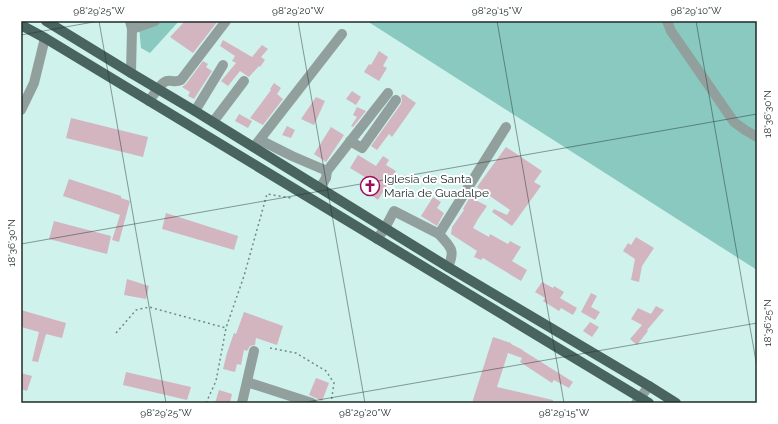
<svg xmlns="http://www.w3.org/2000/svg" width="778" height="424" font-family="Raleway,sans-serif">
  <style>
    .green { fill: #89c9c0 }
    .building { fill: #d3b5c0 }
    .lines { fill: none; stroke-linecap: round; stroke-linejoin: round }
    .path { stroke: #728a86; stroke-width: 1.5; stroke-dasharray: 2 3; stroke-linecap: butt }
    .minor { stroke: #92a09d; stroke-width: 10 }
    .major { stroke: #49635f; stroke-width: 10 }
    .ticks { fill: none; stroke: #1e2c2a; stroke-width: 1; stroke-opacity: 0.45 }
    .labels { text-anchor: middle; stroke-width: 4; stroke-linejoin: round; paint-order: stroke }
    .poi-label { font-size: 12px; fill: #1e2c2a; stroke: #fff; text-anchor: start }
    .neatline { fill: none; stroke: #1e2c2a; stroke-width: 1.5 }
    .ticks-label { font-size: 10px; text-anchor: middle; fill: #1e2c2a }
  </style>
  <rect width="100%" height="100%" fill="#cff2ec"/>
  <g class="green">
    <polygon points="161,21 179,21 150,53 141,48 139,27"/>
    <polygon points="367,21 757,21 757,270"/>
  </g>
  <g class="building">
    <polygon points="185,21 218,21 193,53 170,37"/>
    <polygon points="223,40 252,57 262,45 268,49 261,57 265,60 260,67 259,66 249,77 240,71 228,86 221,81 236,63 232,61 235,56 220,46"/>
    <polygon points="379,51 388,57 383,66 387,68 379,81 364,72 369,64 371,65"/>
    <polygon points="203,61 208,64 206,67 212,71 194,99 188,96 190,92 182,87 186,84"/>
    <polygon points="274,83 281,88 277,94 283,99 263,125 250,118 271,90 270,89"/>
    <polygon points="352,91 361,97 356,105 346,99"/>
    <polygon points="403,94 416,103 392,137 389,134 377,150 371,146 401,104 402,100 401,96"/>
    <polygon points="316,97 325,101 314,125 301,119"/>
    <polygon points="357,107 366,111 353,127 351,126 357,117 353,115"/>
    <polygon points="239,114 252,121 248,128 235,121"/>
    <polygon points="71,118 148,137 143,157 66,138"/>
    <polygon points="287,126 295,130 291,138 282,135"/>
    <polygon points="331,127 344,135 326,162 314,154"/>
    <polygon points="506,147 542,171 534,182 541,186 512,226 492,212 494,209 507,215 510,210 477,187"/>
    <polygon points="358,155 376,166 383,156 389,160 386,165 396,171 378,200 367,192 370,186 365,183 368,179 350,168"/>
    <polygon points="69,179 121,196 121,198 130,201 119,242 112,240 120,215 63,196"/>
    <polygon points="433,197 441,202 437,208 444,213 437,226 421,216"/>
    <polygon points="470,197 487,206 478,219 473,228 489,237 490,234 508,244 510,241 521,247 512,261 527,270 521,281 483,258 481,260 474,257 477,251 451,234 452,227 464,210 463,209"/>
    <polygon points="166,213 238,236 234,250 162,229"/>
    <polygon points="54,221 111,236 107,254 49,239"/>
    <polygon points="636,237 654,248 642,266 639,282 631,280 635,259 623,251 628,243 631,245"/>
    <polygon points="127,279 149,286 146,299 124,295"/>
    <polygon points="542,282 553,288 554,286 564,292 560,298 577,308 573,315 561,308 559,311 543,301 545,298 535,292"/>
    <polygon points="591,293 597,296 591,307 600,312 595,320 581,312"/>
    <polygon points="656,306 664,310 647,330 648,331 637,345 630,339 642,325 631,319 638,308 651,314"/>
    <polygon points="21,310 66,323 62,338 46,334 38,362 32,361 39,332 21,327"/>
    <polygon points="244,312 283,326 277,345 256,338 255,345 250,346 247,351 244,350 241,365 237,364 235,372 223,369 227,353 234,333 236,334"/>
    <polygon points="590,322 599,327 592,337 583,331"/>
    <polygon points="493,337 511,343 511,344 523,350 522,350 573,382 569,388 554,380 552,383 520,362 522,358 508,353 497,387 553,400 553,403 472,403"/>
    <polygon points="126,372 191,387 187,400 123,385"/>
    <polygon points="21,373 32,376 27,391 21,389"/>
    <polygon points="316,378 329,383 322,401 309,395"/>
    <polygon points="219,390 232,394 230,403 215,403"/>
  </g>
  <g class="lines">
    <g class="path">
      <polyline points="116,333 136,310 149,307 226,328"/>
      <polyline points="270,348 296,353 326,371 334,383 331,403"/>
      <polyline points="206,403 216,381 226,328 244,276 267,194 291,198"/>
    </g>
    <g class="minor">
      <polyline points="130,21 132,29 131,73"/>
      <polyline points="667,21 671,31 734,122 745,130 757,137"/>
      <polyline points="132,29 155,21"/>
      <path d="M 149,101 C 153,96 161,82 167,81 C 173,80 175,83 181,80 L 226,21"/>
      <polyline points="21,110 34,83 45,38"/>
      <polyline points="195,111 223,65"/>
      <polyline points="213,122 244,81"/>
      <polyline points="260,140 292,156 327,171"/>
      <polyline points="350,141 362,148 396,100"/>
      <polyline points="254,147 342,34"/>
      <polyline points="320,188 326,178 327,171 388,93"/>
      <polyline points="377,239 385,228 394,211 439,234"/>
      <path d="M 448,267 C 456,249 450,247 439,234 L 506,127"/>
      <polyline points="247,382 312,403"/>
      <polyline points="242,403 254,351"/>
      <polyline points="636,403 649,386"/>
    </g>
    <g class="major">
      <polyline points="46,21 131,73 195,111 448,267 649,386 676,403"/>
      <polyline points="21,25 45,38 649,403"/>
    </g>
  </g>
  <path class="ticks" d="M 99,21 L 166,403M 298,21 L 365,403M 497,21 L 564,403M 696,21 L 757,367M 21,35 L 99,21M 21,244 L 757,114M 301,403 L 757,323"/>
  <defs>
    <symbol id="church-ring" viewBox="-11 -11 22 22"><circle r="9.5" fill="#fff" stroke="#9c0f5d" stroke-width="1.5"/><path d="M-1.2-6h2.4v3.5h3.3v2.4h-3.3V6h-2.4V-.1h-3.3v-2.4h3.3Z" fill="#9c0f5d"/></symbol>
  </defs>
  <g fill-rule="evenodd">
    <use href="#church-ring" x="359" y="175" width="22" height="22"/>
  </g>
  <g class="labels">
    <g class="poi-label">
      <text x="384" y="183">Iglesia de Santa<tspan x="384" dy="14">Maria de Guadalpe</tspan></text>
    </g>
  </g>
  <rect width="778" height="424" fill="none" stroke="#ffffff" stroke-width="44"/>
  <rect x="22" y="22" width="734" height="380" class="neatline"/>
  <g class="ticks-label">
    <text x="99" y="14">98°29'25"W</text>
    <text x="298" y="14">98°29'20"W</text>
    <text x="497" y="14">98°29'15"W</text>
    <text x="696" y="14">98°29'10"W</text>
    <text transform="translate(767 114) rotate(-90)" y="4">18°36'30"N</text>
    <text transform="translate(11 243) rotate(-90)" y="4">18°36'30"N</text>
    <text transform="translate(767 323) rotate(-90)" y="4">18°36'25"N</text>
    <text x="166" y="416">98°29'25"W</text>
    <text x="365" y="416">98°29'20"W</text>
    <text x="564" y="416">98°29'15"W</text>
  </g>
</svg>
